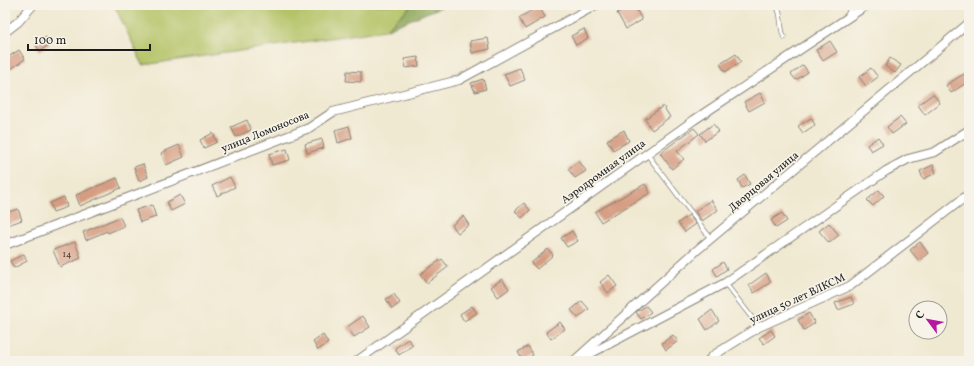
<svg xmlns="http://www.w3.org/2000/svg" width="974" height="366" font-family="Vollkorn,serif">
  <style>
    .green { fill: #b4c366; stroke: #687041 }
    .forest { fill: #8fa95b; stroke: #56623c }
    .building { fill: #d59c81 }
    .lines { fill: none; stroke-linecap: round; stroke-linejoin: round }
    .service-casing { stroke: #868277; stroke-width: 5.5 }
    .minor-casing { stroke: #868277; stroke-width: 10 }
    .service { stroke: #fff; stroke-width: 4 }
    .minor { stroke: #fff; stroke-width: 8 }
    .labels { text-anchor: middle; stroke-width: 3.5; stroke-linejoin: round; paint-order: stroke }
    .number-label { font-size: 9px; fill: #4a3c35 }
    .street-label { font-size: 11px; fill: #1c1c1c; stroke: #f7f3e8 }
  </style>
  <rect width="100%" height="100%" fill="#f7f3e8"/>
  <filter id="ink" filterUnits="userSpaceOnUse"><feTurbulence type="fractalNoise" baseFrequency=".025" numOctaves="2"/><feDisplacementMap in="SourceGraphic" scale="8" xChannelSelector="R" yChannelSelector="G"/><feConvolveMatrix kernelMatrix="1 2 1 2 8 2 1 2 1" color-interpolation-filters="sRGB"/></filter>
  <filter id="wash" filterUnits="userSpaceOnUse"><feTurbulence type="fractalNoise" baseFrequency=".012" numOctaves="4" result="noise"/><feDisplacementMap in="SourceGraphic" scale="16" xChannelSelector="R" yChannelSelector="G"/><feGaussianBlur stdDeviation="0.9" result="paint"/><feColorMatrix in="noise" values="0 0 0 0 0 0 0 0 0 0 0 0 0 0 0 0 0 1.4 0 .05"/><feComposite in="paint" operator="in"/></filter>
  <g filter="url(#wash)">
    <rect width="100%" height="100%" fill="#f0e9d2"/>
    <polygon class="green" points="114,5 412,5 385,30 143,65"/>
    <polygon class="forest" points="412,5 446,5 385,30"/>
    <g id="blocks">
      <g class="building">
        <polygon points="631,5 634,5 642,20 626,29 617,13"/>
        <polygon points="539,6 545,17 525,29 519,18"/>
        <polygon points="584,29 588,38 576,45 571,36"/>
        <polygon points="46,37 50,44 40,51 35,44"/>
        <polygon points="488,38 490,49 472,53 470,41"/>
        <polygon points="830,41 837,52 823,61 816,50"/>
        <polygon points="19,50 25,59 11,69 5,59"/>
        <polygon points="736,54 741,62 725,72 720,64"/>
        <polygon points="418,57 419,66 406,68 404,59"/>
        <polygon points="890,58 901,65 895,73 885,66"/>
        <polygon points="803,65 808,72 796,80 791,74"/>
        <polygon points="520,68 525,80 510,86 504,74"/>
        <polygon points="871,68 878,77 866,86 859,77"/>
        <polygon points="347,71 361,72 361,82 346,81"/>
        <polygon points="964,74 969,81 951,93 946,85"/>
        <polygon points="483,79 486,89 475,92 471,83"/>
        <polygon points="760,93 765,102 749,111 744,102"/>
        <polygon points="933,94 940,103 925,115 918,105"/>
        <polygon points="663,106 670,117 652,130 645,119"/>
        <polygon points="900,117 906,124 892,134 887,127"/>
        <polygon points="811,118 815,125 803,133 798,126"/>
        <polygon points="247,120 251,130 236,137 231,127"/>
        <polygon points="713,124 719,131 705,141 700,134"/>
        <polygon points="349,126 352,138 338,143 335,130"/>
        <polygon points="694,128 699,134 677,151 684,159 672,169 660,153"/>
        <polygon points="624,130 629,141 613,150 607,140"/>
        <polygon points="213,133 217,142 204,148 200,140"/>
        <polygon points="878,137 883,144 871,151 867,145"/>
        <polygon points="322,139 324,148 307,153 305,144"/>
        <polygon points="179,145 184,157 166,165 161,153"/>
        <polygon points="287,149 290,160 272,165 269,154"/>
        <polygon points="579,161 586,171 575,178 568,169"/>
        <polygon points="143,164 148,177 139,181 134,167"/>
        <polygon points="933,165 936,173 923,179 920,171"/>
        <polygon points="745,175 750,184 742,188 738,180"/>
        <polygon points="230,177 235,187 217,196 212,186"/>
        <polygon points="117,178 121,188 80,206 76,195"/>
        <polygon points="645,184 650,193 601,222 595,212"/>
        <polygon points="879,190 884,196 873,206 867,200"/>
        <polygon points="180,195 185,204 171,211 167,202"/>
        <polygon points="64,197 67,207 53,212 50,203"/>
        <polygon points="711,200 718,210 702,221 695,211"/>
        <polygon points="524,203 530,210 522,218 515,211"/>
        <polygon points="152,205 156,217 140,222 136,210"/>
        <polygon points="18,209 22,220 5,226 5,213"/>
        <polygon points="782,213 787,221 776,228 771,220"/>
        <polygon points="689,215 696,224 685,232 678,223"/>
        <polygon points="463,216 469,225 458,233 452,225"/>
        <polygon points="120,217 124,226 108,233 107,231 86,240 83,232"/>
        <polygon points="829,223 839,235 829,243 819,231"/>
        <polygon points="572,231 578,241 567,247 561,238"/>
        <polygon points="75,242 81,258 60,267 53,250"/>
        <polygon points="920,242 928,253 919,261 910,250"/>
        <polygon points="548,249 553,255 537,269 531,263"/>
        <polygon points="24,254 27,261 14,268 10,261"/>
        <polygon points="442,259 448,267 427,283 420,274"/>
        <polygon points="723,262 727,269 717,276 713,269"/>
        <polygon points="766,273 771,282 754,293 749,285"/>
        <polygon points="609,275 617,286 608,293 600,282"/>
        <polygon points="502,279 509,289 498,297 491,287"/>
        <polygon points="394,294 400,303 392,309 386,299"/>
        <polygon points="851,297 854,304 838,310 835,303"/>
        <polygon points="582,301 589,309 578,318 571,310"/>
        <polygon points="472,306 477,313 464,321 460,314"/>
        <polygon points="646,306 651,312 641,319 636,312"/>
        <polygon points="712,310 719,321 707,330 700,319"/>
        <polygon points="809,313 815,323 804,330 798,320"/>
        <polygon points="363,316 370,327 354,337 347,327"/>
        <polygon points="560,322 565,329 551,339 546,332"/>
        <polygon points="771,330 775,336 764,344 759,338"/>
        <polygon points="323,335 328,343 318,350 313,342"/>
        <polygon points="673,335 678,341 666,350 662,343"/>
        <polygon points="408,339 413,345 399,355 395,348"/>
        <polygon points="528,346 533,355 523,361 518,352"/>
      </g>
    </g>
  </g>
  <g filter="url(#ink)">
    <use href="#blocks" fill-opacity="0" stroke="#868277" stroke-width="1"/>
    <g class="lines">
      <defs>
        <g id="service">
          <path d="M 776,5 C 783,14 779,27 784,37"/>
          <polyline points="847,16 852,5"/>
          <polyline points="647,154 711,239"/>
          <polyline points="725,283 759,327"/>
        </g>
        <g id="minor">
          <polyline points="5,32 18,22 33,5"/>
          <polyline points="5,245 309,128 333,112 459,80 596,5"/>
          <polyline points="582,358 725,283 886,171 908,159 935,152 969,130"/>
          <polyline points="357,361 694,120 867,5"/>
          <polyline points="574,361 696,251 969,23"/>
          <polyline points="708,361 714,355 759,327 850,286 969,194"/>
        </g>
      </defs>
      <use href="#service" class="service-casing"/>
      <use href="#minor" class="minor-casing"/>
      <use href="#service" class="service"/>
      <use href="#minor" class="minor"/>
    </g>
  </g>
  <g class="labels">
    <g class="number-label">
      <text x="67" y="257">14</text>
    </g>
    <g class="street-label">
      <text transform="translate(265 131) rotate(-22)" y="4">улица Ломоносова</text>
      <text transform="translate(603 171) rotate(-36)" y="4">Аэродромная улица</text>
      <text transform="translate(763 181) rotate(-40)" y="4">Дворцовая улица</text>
      <text transform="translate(797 298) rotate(-25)" y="4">улица 50 лет ВЛКСМ</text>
    </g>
  </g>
  <rect width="974" height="366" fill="none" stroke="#f7f3e8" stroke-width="20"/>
  <g transform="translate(928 320) rotate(302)"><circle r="19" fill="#f7f3e8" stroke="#9f9d96"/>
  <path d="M0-3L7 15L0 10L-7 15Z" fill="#b5179e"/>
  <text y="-6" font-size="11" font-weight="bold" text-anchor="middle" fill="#1c1c1c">С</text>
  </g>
  <path d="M28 44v6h122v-6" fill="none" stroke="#1c1c1c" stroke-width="2"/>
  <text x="34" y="44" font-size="12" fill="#1c1c1c" stroke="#f7f3e8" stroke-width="3" paint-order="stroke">100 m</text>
</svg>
